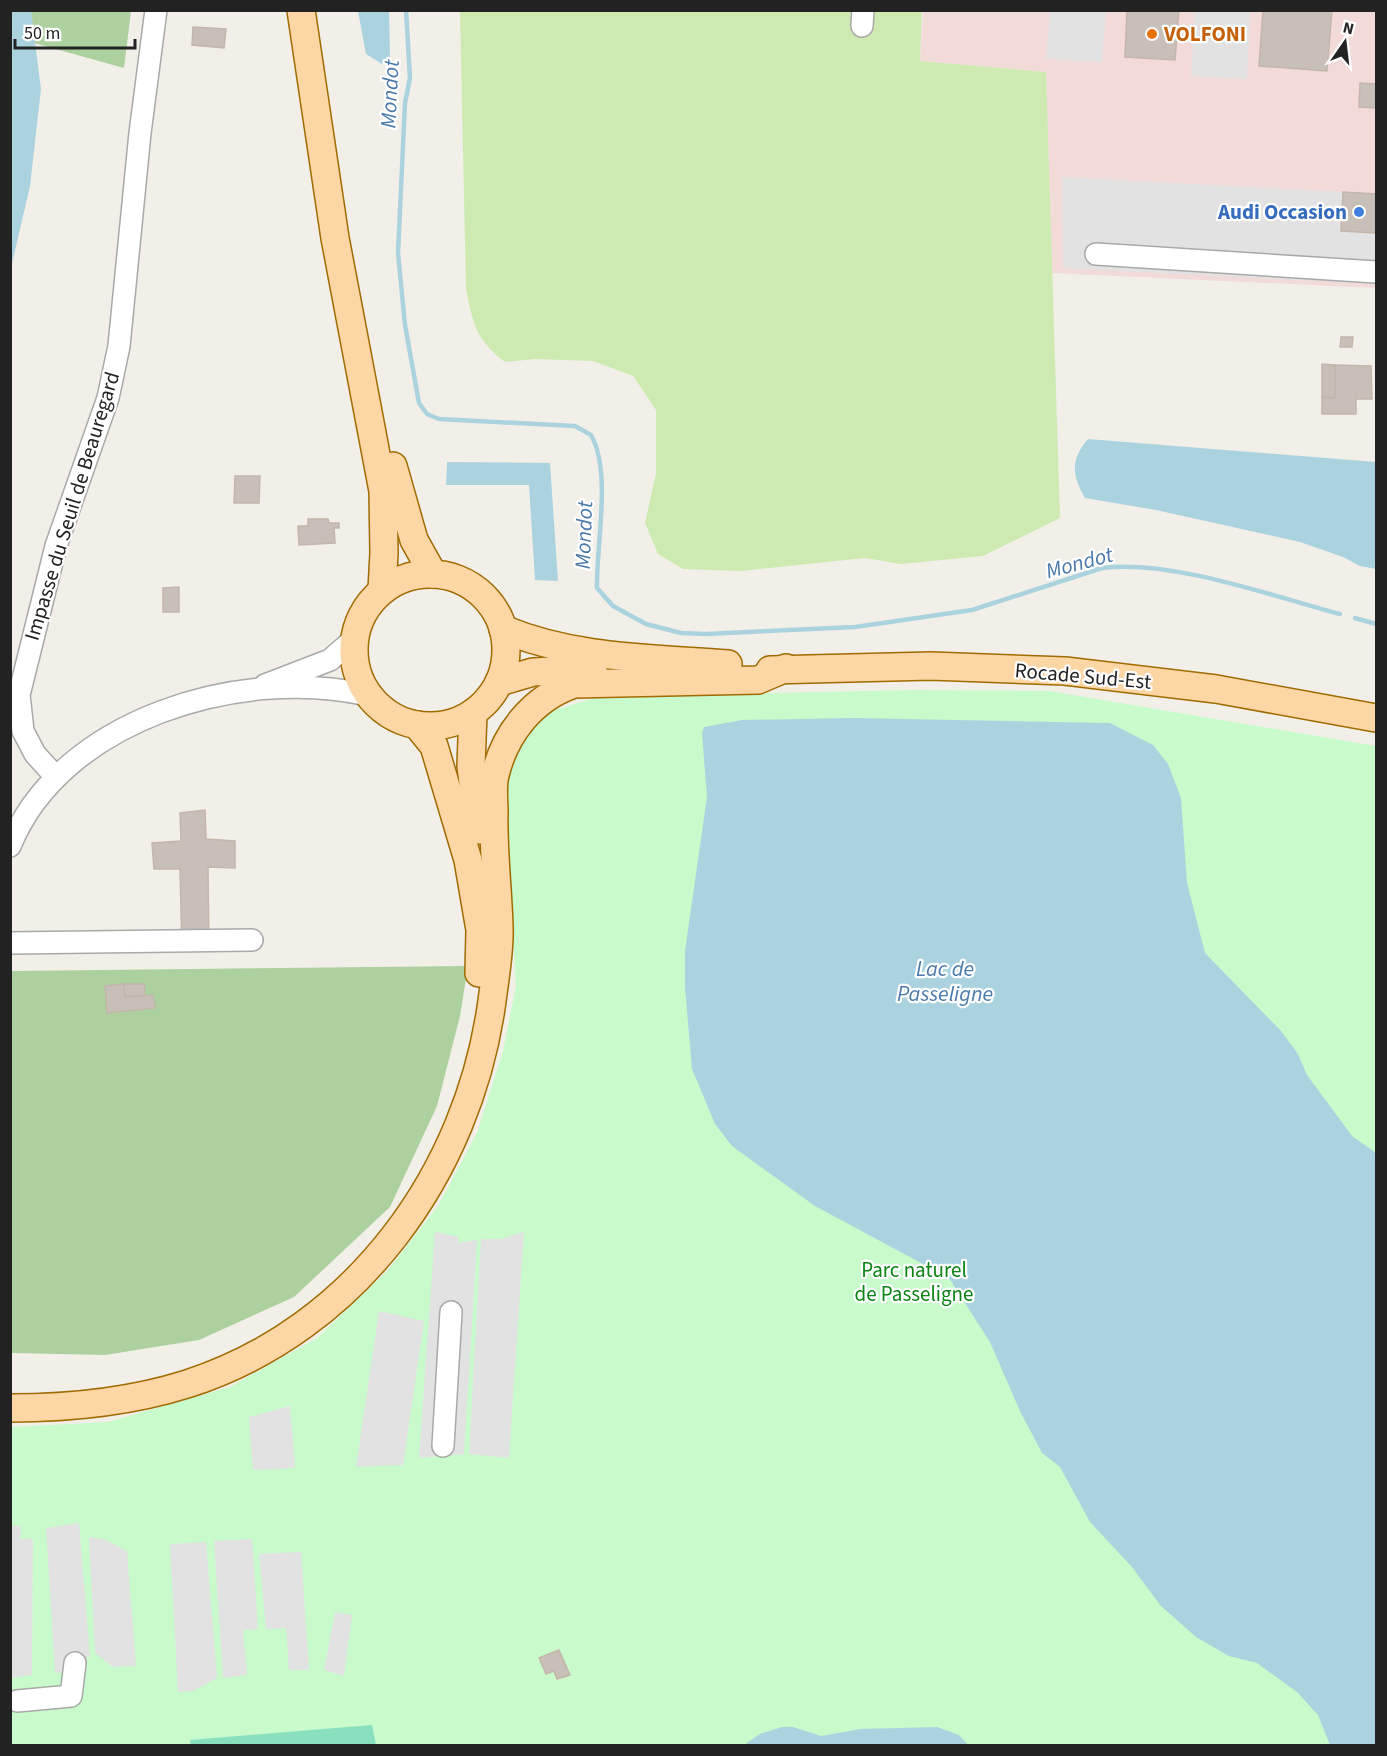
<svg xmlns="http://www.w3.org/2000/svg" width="1387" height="1756" font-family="'Source Sans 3',sans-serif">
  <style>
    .commercial { fill: #f2dad9 }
    .grass { fill: #cdebb0 }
    .forest { fill: #add19e }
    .park { fill: #c8facc }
    .pitch { fill: #88e0be }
    .parking { fill: #e2e2e2 }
    .water { fill: #aad3df }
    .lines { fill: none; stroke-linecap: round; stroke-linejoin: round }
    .stream { stroke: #aad3df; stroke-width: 4.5 }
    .building { fill: #c7bfb8; stroke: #c4b6ab; stroke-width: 1.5 }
    .minor-casing { stroke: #a9a9a9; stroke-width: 24 }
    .major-casing { stroke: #a06b00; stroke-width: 30 }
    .minor { stroke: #fff; stroke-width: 21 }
    .major { stroke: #fcd6a4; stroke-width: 27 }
    .food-dot { fill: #e8710a; stroke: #fff; stroke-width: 2 }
    .shop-dot { fill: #3f7fe0; stroke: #fff; stroke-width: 2 }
    .labels { text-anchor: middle; stroke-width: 4.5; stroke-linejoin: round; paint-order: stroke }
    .food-label { font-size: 21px; font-weight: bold; fill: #c56008; stroke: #fff; text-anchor: start }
    .shop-label { font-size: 21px; font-weight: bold; fill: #366cbe; stroke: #fff; text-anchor: end }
    .street-label { font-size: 21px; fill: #222; stroke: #fff }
    .park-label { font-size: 21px; fill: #0c8416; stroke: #fff }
    .water-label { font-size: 22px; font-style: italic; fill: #4a7aab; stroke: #fff }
  </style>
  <rect width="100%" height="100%" fill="#f2efe9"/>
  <polygon class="commercial" points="923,11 1376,11 1376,288 1052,273 1046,72 920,61"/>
  <path class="grass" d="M 460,11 L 922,11 L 920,61 L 1046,72 L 1060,518 L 983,556 L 901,564 L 865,558 L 741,571 L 683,569 L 658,554 L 645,523 L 656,473 L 656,410 L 633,376 L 593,361 L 535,359 L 505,362 C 476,340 473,324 466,289 Z"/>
  <g class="forest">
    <polygon points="31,11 131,11 124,68 34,43"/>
    <polygon points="468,966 460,1016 437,1106 390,1207 294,1297 199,1340 105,1355 11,1353 11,971"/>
  </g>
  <polygon class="park" points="913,690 1050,691 1376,746 1376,1745 11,1746 11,1427 108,1422 230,1387 317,1338 387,1271 438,1206 477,1133 503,1051 516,986 504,795 511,747 545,713 597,697"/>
  <polygon class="pitch" points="372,1725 376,1745 191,1746 190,1740"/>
  <g class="parking">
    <polygon points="1050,11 1106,11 1102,62 1046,59"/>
    <polygon points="1195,11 1250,11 1247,79 1191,76"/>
    <polygon points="1062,177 1343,192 1341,231 1376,233 1376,284 1063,268"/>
    <polygon points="435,1232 459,1237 458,1243 477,1240 464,1454 419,1458"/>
    <polygon points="524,1232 509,1458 469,1454 481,1239 501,1239"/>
    <polygon points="379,1311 424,1321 403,1465 356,1467"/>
    <polygon points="290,1406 295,1468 253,1470 249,1417"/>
    <polygon points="79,1523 90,1657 75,1659 75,1671 55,1673 46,1528"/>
    <polygon points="11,1526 21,1526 20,1539 33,1539 32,1675 11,1678"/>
    <polygon points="89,1537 106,1540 127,1551 136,1666 113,1667 95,1653"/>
    <polygon points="252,1539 258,1629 243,1630 247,1675 223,1678 214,1541"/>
    <polygon points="206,1542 217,1678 193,1691 178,1692 170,1544"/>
    <polygon points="301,1552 309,1670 289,1670 286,1628 266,1629 259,1554"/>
    <polygon points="335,1612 352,1615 344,1676 324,1670"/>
  </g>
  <g class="water">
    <polygon points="11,10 31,11 41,89 30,186 11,268"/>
    <polygon points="358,11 389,11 390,57 382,64 366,54"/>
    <path d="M 1088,439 L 1376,462 L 1376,569 L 1360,566 L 1343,557 L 1300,542 L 1156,510 L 1085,498 C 1072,476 1070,460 1088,439 Z"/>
    <polygon points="447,462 550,463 558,581 535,580 529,485 446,485"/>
    <polygon points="853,718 1110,723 1153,745 1168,764 1181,798 1187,883 1205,953 1281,1031 1298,1054 1307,1075 1352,1136 1376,1153 1376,1745 1330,1745 1318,1715 1297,1692 1257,1663 1229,1656 1196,1637 1161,1606 1132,1567 1090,1522 1060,1467 1042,1453 1020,1411 990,1342 949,1278 815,1206 732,1146 715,1124 692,1069 685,987 685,951 707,797 702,733 704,727 742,720"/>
    <polygon points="782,1727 793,1727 821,1736 861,1729 937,1727 959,1735 968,1745 744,1745 760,1734"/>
  </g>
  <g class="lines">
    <g class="stream">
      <path d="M 406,10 L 410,78 L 405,103 L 398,253 L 405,325 L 419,403 L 427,414 L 439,419 L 575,426 L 591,435 C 612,472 596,545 597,588 L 613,606 L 646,624 L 681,633 L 706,634 L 855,627 L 972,610 L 1102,568 C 1170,559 1272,596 1340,614"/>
      <polyline points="1355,618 1376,624"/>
    </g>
  </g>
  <g class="building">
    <polygon points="1127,10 1179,10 1175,60 1125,57"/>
    <polygon points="1263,10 1332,10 1327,71 1259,66"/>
    <polygon points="193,27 226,29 224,48 192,45"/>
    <polygon points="1360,83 1376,84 1376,108 1359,107"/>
    <polygon points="1343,192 1376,194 1376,233 1341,231"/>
    <polygon points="1341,337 1353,337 1352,347 1340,347"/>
    <polygon points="1322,364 1335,365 1335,398 1322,397"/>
    <polygon points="1335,365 1371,366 1372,399 1356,399 1356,414 1322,414 1322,397 1335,398"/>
    <polygon points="235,476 260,476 259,503 234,503"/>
    <polygon points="308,519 328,519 329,523 339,523 339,528 334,528 335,543 299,545 298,526 308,526"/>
    <polygon points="179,587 179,612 163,612 163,588"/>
    <polygon points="205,810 206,839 235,841 235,868 208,867 209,951 182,950 180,869 154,869 152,843 181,841 180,813"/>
    <polygon points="123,984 145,984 144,996 125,997"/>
    <polygon points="123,984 125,997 153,995 155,1008 107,1013 105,986"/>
    <polygon points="559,1650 570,1675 557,1679 554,1671 546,1674 539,1658"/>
  </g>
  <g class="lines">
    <defs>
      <g id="minor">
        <polyline points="862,26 863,10"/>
        <polyline points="1096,254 1376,272"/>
        <polyline points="265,685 330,660 354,639"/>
        <polyline points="55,776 35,754 23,731 19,695 56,546 108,398 119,346 140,133 156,10"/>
        <path d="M 10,846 C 62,718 243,666 368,695"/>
        <polyline points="10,943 252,940"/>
        <polyline points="443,1446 451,1312"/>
        <polyline points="17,1701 71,1696 75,1663"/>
      </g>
      <g id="major">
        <polyline points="301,10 335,238 383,491 384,553 382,590"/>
        <polyline points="393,466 414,540 433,574"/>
        <circle cx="430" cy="650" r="76"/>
        <path d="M 503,629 C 575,659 651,658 728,664"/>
        <polyline points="770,670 931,666 1065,671 1216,689 1376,718"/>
        <polyline points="499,682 533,672 593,669"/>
        <polyline points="473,713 471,766 479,830"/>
        <polyline points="417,725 434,746 468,860 480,930 479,973"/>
        <path d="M 10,1408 C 70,1408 130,1402 187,1384 C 356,1330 469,1172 492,1001 C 495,977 500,951 499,927 C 498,889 493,851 494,812 C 494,800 492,787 495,775 C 505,733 533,698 574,684 L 758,680 L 786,668"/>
      </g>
    </defs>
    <use href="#minor" class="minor-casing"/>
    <use href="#major" class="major-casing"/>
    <use href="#minor" class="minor"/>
    <use href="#major" class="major"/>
  </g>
  <circle class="food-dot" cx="1152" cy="34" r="6"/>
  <circle class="shop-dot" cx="1359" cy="212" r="6"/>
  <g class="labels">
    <g class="food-label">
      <text x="1164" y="41">VOLFONI</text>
    </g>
    <g class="shop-label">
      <text x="1347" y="219">Audi Occasion</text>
    </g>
    <g class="street-label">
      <text transform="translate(72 506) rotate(-73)" y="7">Impasse du Seuil de Beauregard</text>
      <text transform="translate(1083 676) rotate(5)" y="7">Rocade Sud-Est</text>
    </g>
    <g class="park-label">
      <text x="914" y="1277">Parc naturel<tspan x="914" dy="24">de Passeligne</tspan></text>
    </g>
    <g class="water-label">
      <text transform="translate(389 94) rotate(-87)" y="8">Mondot</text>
      <text transform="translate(583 535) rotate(-88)" y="8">Mondot</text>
      <text transform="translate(1079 562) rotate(-15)" y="8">Mondot</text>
      <text x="945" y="976">Lac de<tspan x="945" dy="25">Passeligne</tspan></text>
    </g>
  </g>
  <rect width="1387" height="1756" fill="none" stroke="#222222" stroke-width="24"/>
  <g transform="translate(1345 42) rotate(14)" stroke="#ffffff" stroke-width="4.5" paint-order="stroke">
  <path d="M0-4.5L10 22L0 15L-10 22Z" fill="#222222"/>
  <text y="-9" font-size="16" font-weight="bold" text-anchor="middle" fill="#222222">N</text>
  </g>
  <path d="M15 39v9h120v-9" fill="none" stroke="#222222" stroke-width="3"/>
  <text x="24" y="39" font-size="18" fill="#222222" stroke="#ffffff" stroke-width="4.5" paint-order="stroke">50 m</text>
</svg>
